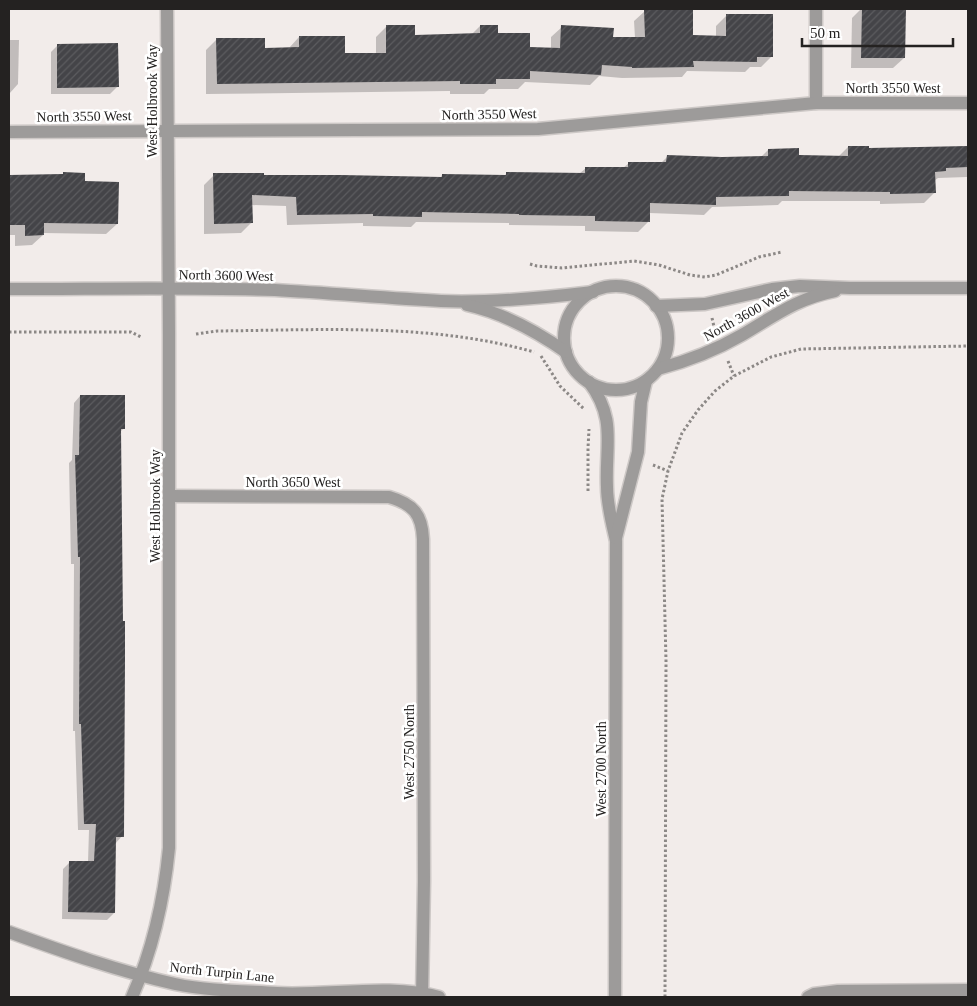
<svg xmlns="http://www.w3.org/2000/svg" width="977" height="1006" font-family="Georgia,serif">
  <style>
    .shadow { fill: #0003 }
    .building { fill: url(#building-hatch) }
    .lines { fill: none; stroke-linecap: round; stroke-linejoin: round }
    .minor-casing { stroke: #cdc8c6; stroke-width: 15 }
    .path { stroke: #8c8886; stroke-width: 3; stroke-dasharray: 2.5 2.5; stroke-linecap: butt }
    .minor { stroke: #9d9b9a; stroke-width: 12 }
    .labels { text-anchor: middle; stroke-width: 5; stroke-linejoin: round; paint-order: stroke }
    .street-label { font-size: 14px; fill: #242221; stroke: #fff }
  </style>
  <defs>
    <pattern id="building-hatch" width="6" height="6" patternUnits="userSpaceOnUse" patternTransform="scale(1.25)"><rect width="6" height="6" fill="#444448"/><path d="M-1 1l2-2M0 6l6-6M5 7l2-2" fill="none" stroke="#5c5c5f"/></pattern>
  </defs>
  <rect width="100%" height="100%" fill="#f2ecea"/>
  <g class="shadow">
    <polygon points="861,9 905,9 904,58 893,68 851,68 852,18"/>
    <polygon points="967,9 968,9 968,68"/>
    <polygon points="645,11 692,36 716,37 716,26 727,15 772,56 761,67 750,67 745,72 687,71 682,77 622,78 599,76 590,85 525,82 518,89 489,89 484,94 450,94 450,91 206,94 206,50 216,40 264,50 289,48 299,37 344,54 376,54 376,37 386,27 414,36 472,34 480,26 529,48 551,49 551,37 562,27 612,38 635,38 634,21"/>
    <polygon points="9,40 19,40 18,84 9,94"/>
    <polygon points="58,45 117,87 110,94 51,94 51,52"/>
    <polygon points="848,147 868,149 968,147 968,200 967,177 938,178 934,181 935,192 924,203 880,204 880,201 782,201 778,205 712,207 704,215 649,213 649,221 638,232 585,231 585,226 509,225 509,223 416,222 411,227 363,226 363,223 287,225 286,206 251,205 251,223 241,233 204,234 204,185 214,175 262,177 440,178 442,175 503,177 507,173 579,174 586,168 623,168 629,163 661,163 667,157 760,158 768,150 798,156 838,157"/>
    <polygon points="9,176 62,176 84,182 117,224 106,234 43,233 43,235 32,245 15,246 15,235 9,235"/>
    <polygon points="80,396 123,429 120,432 122,836 115,844 114,913 107,920 62,919 63,869 70,862 88,862 89,830 78,830 75,731 73,731 74,564 71,564 69,463 72,460 74,403"/>
  </g>
  <g class="building">
    <polygon points="693,9 693,35 726,36 726,14 773,14 773,57 757,57 757,62 693,61 694,67 632,68 632,67 602,65 601,75 530,71 530,79 496,79 496,84 460,84 460,81 217,84 216,38 265,38 265,48 299,47 299,36 345,36 345,53 386,53 386,25 415,25 415,35 480,33 480,25 498,25 498,33 530,33 530,47 560,48 561,25 614,28 613,37 645,37 644,10"/>
    <polygon points="862,9 906,9 905,58 861,58"/>
    <polygon points="118,43 119,87 57,88 57,44"/>
    <polygon points="848,146 869,146 869,148 968,146 968,167 946,168 946,171 935,172 936,193 890,194 890,192 789,191 789,196 716,197 716,205 650,203 650,222 595,221 595,216 519,215 519,214 422,212 422,217 373,216 373,214 297,215 296,197 252,195 253,223 214,224 213,173 264,173 264,175 341,175 442,177 442,174 506,175 506,172 585,173 585,167 628,167 628,162 666,162 667,155 722,157 768,156 768,149 799,148 799,155 848,156"/>
    <polygon points="63,172 85,173 85,181 119,182 118,224 44,223 44,235 25,236 25,225 9,225 9,175 63,174"/>
    <polygon points="80,395 125,395 125,429 121,429 123,621 125,621 125,661 124,837 116,837 115,913 68,912 69,861 94,861 96,824 84,824 81,724 79,724 80,557 78,557 75,455 79,455"/>
  </g>
  <g class="lines">
    <defs>
      <g id="minor">
        <polyline points="816,9 816,103"/>
        <polyline points="9,132 538,129 816,103 968,103"/>
        <circle cx="616" cy="338" r="52"/>
        <path d="M 9,289 C 97,289 186,287 275,290 C 330,293 386,298 441,301 C 492,303 543,298 593,292"/>
        <path d="M 467,305 C 503,313 536,331 566,352"/>
        <polyline points="656,306 705,304 772,289 800,286 850,288 968,288"/>
        <path d="M 658,369 C 688,361 716,350 742,335 C 776,315 796,299 835,291"/>
        <path d="M 589,382 C 617,419 605,445 607,487 C 607,505 612,523 616,541 L 615,997"/>
        <path d="M 170,496 L 389,497 C 413,504 422,514 423,539 L 424,881 L 422,997"/>
        <polyline points="616,538 638,452 641,402 646,381"/>
        <path d="M 9,932 C 64,952 118,971 175,984 C 208,991 243,991 277,993 C 328,996 390,983 439,997"/>
        <path d="M 132,997 C 153,949 164,900 169,848 L 169,335 L 167,9"/>
        <polyline points="808,997 814,994 838,991 968,990"/>
      </g>
    </defs>
    <use href="#minor" class="minor-casing"/>
    <g class="path">
      <polyline points="530,264 537,266 562,268 634,261 659,265 690,275 705,277 716,275 759,257 782,252"/>
      <polyline points="712,318 715,331"/>
      <polyline points="9,332 131,332 141,337"/>
      <path d="M 196,334 L 217,331 C 323,330 431,323 534,352"/>
      <polyline points="541,356 560,386 584,409"/>
      <polyline points="728,361 734,376"/>
      <polyline points="653,465 668,471"/>
      <polyline points="588,491 588,448 589,429"/>
      <polyline points="665,997 666,661 662,499 668,471 682,433 698,410 715,391 734,376 771,357 801,349 968,346"/>
    </g>
    <use href="#minor" class="minor"/>
  </g>
  <g class="labels">
    <g class="street-label">
      <text x="893" y="93">North 3550 West</text>
      <text transform="translate(152 101) rotate(-90)" y="5">West Holbrook Way</text>
      <text transform="translate(489 114) rotate(-1)" y="5">North 3550 West</text>
      <text transform="translate(84 116) rotate(-1)" y="5">North 3550 West</text>
      <text transform="translate(226 275) rotate(1)" y="5">North 3600 West</text>
      <text transform="translate(746 314) rotate(-29)" y="5">North 3600 West</text>
      <text x="293" y="487">North 3650 West</text>
      <text transform="translate(155 506) rotate(-90)" y="5">West Holbrook Way</text>
      <text transform="translate(409 752) rotate(-90)" y="5">West 2750 North</text>
      <text transform="translate(601 769) rotate(-90)" y="5">West 2700 North</text>
      <text transform="translate(222 972) rotate(6)" y="5">North Turpin Lane</text>
    </g>
  </g>
  <rect width="977" height="1006" fill="none" stroke="#242221" stroke-width="20"/>
  <path d="M802 38v8h151v-8" fill="none" stroke="#242221" stroke-width="2.5"/>
  <text x="810" y="38" font-size="15" fill="#242221" stroke="#ffffff" stroke-width="4" paint-order="stroke">50 m</text>
</svg>
